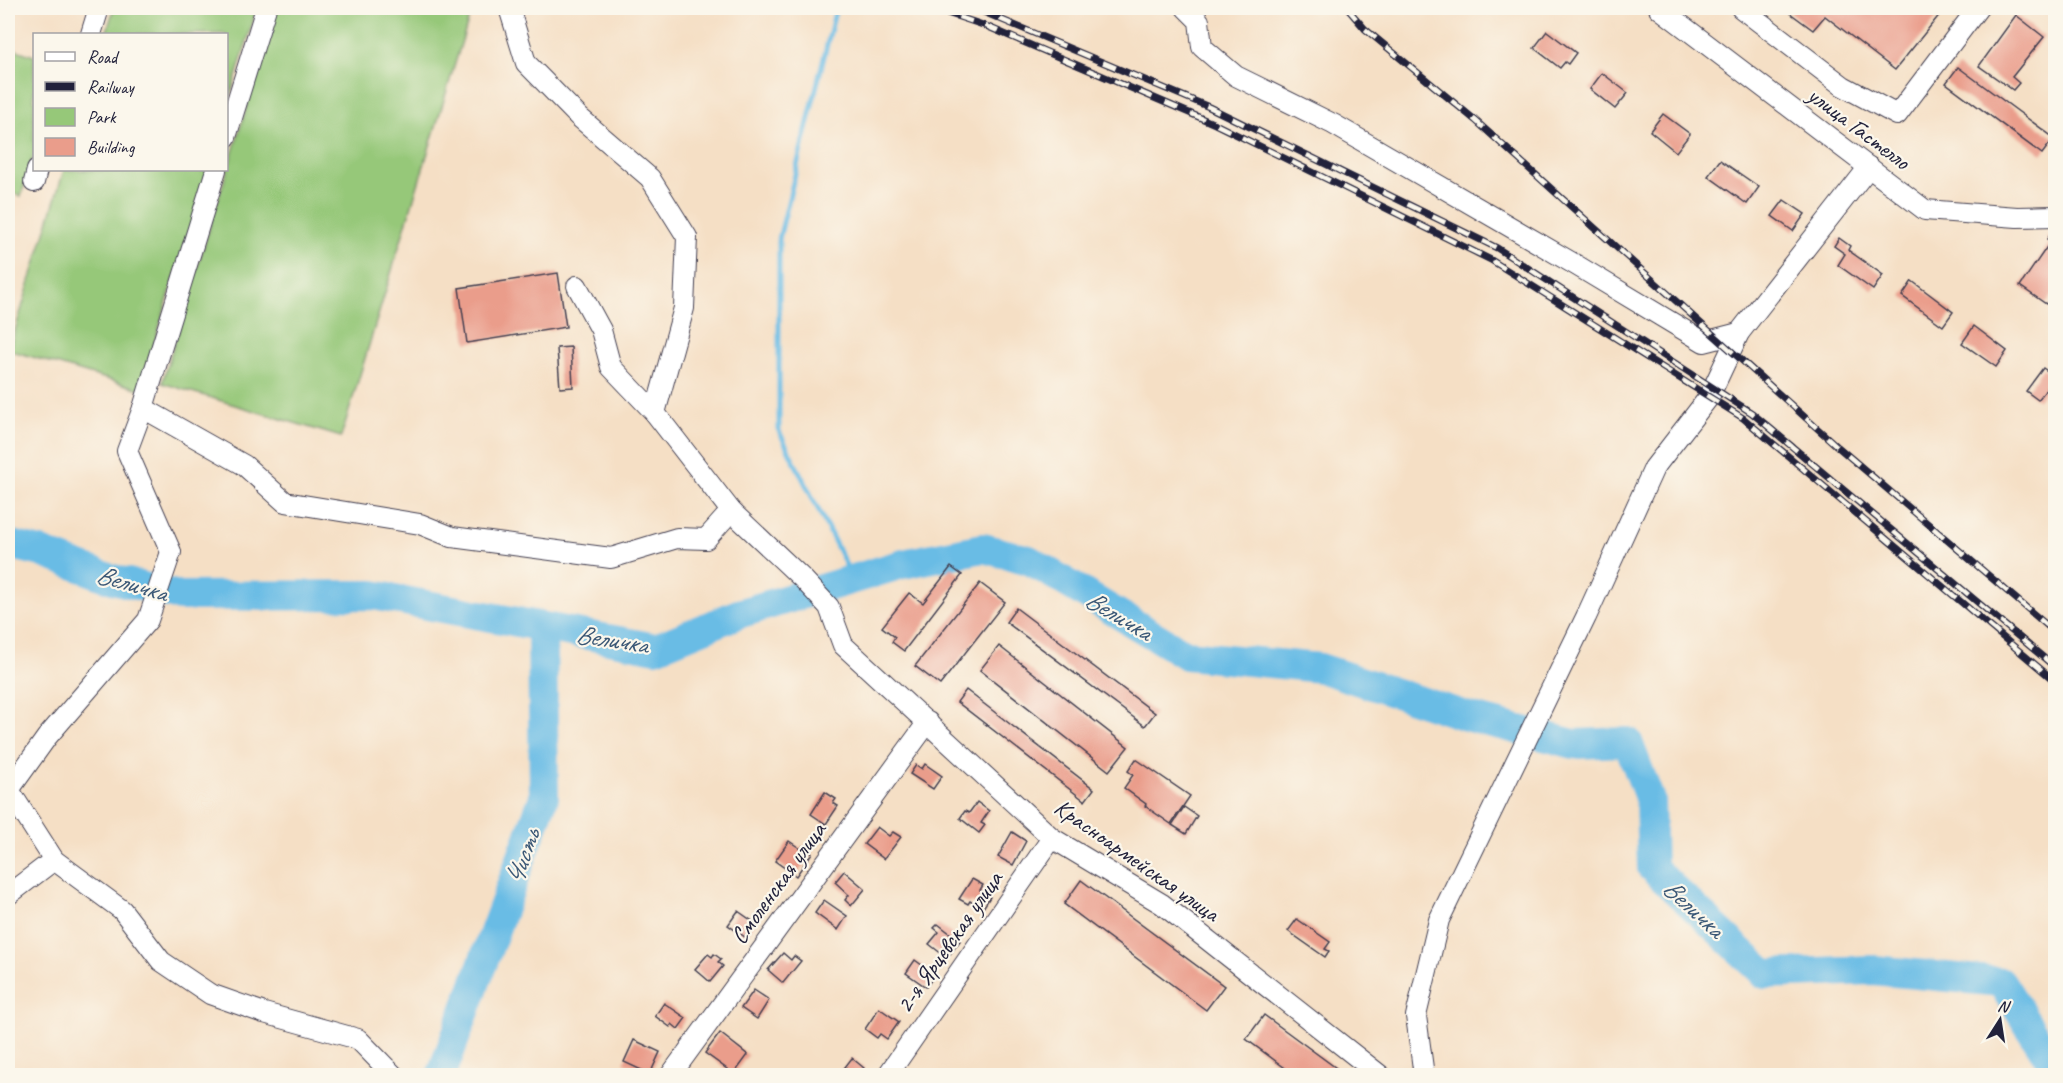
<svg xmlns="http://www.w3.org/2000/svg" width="2063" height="1083" font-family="Caveat,sans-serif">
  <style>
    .green { fill: #96c879; stroke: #5c755a; stroke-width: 1.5 }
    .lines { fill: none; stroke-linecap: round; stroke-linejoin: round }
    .stream { stroke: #69bce5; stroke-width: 5 }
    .river { stroke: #69bce5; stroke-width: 30 }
    .building { fill: #ea9d8b }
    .minor-casing { stroke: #423e50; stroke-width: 22 }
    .minor { stroke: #fff; stroke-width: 20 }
    .rail-casing { stroke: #22223b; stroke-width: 7 }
    .rail { stroke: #fbf7ec; stroke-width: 4.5; stroke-dasharray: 14; stroke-linecap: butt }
    .labels { text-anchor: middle; stroke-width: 4.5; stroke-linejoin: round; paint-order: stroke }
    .street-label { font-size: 24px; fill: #22223b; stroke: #fbf7ec }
    .water-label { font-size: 26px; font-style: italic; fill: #3b5876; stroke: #fbf7ec }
  </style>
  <rect width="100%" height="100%" fill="#fbf7ec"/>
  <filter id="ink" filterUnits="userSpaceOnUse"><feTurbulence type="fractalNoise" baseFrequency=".0167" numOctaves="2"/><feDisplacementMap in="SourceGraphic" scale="12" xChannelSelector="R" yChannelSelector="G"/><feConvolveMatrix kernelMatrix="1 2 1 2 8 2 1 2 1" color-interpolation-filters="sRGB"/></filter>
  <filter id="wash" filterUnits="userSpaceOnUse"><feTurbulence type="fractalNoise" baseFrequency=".008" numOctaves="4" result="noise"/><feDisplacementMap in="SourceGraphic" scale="24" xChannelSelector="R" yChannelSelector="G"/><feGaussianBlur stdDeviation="1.35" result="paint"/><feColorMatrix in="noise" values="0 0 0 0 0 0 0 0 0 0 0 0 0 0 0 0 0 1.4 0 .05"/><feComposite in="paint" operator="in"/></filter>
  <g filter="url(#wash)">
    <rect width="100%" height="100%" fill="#f5dfc5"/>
    <g class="green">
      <polygon points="114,8 257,8 227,107 226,34 106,34"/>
      <polygon points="277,8 472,8 341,437 162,383"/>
      <polygon points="8,47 34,56 34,154 21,196 8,192"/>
      <polygon points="64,170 208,170 140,389 9,350"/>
    </g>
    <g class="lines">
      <polyline class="stream" points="836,8 779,239 779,431 853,579"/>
      <g class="river">
        <polyline points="8,544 41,552 109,578 179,596 373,595 656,648 738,614 903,564 983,548 1029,560 1186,655 1320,668 1469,717 1574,744 1628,742 1650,800 1652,868 1765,974 1873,970 2001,982 2056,1069"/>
        <polyline points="441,1076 544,797 542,627"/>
      </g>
    </g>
    <g id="blocks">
      <g class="building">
        <polygon points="1795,8 1945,8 1895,70 1825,16 1813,30 1790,13"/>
        <polygon points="2016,15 2044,37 2012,77 2019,83 2013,90 1979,66"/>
        <polygon points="1547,31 1576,53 1568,64 1565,62 1560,68 1534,48"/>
        <polygon points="1958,67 2054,138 2042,154 1946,83"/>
        <polygon points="1602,73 1628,93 1615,109 1590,89"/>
        <polygon points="1663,114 1690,134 1676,152 1650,131"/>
        <polygon points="1720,160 1759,187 1747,204 1708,176"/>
        <polygon points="1784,200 1805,214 1793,231 1772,216"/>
        <polygon points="2051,234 2056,237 2056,291 2046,304 2020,286 2051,241 2047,239"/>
        <polygon points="1839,238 1850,246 1848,250 1883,275 1873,290 1838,265 1845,254 1834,246"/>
        <polygon points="558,273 566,327 467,343 459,288"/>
        <polygon points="1912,281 1953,312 1943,326 1902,296"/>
        <polygon points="1974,326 2007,351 1996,367 1962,343"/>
        <polygon points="571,347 573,387 560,388 557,348"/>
        <polygon points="2043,368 2056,377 2038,400 2026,391"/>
        <polygon points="951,567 962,575 904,651 892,642 895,637 882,627 909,593 923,603"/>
        <polygon points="980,583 1005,602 940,685 915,666"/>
        <polygon points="1016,608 1155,713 1145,726 1006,622"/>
        <polygon points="999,646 1128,747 1109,771 980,670"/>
        <polygon points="966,690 1094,789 1085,801 957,702"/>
        <polygon points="1136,759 1190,796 1171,824 1145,806 1146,804 1124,788 1133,775 1128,771"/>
        <polygon points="925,764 942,776 933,789 910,774 916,765 922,769"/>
        <polygon points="825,792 836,799 833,803 838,806 826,824 811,814"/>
        <polygon points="977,802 989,811 981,823 985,825 979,833 960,818 965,811 969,813"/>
        <polygon points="1184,807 1197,816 1186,834 1172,825"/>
        <polygon points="877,827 889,836 893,832 901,837 884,859 864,844"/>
        <polygon points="1012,832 1026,841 1013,865 998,857"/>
        <polygon points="789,841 801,849 803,846 812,853 796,876 775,861"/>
        <polygon points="844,871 865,889 851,906 845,900 849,895 835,882"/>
        <polygon points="972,879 983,885 980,890 990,897 983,908 970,901 968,904 959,899"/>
        <polygon points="1081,880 1224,986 1206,1010 1064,904"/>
        <polygon points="824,900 847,916 838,930 815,913"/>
        <polygon points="738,911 755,923 745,937 728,925"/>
        <polygon points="1297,919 1330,942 1325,949 1329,951 1325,957 1288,931"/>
        <polygon points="938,924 960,941 947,958 929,944 939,932 934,928"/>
        <polygon points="783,953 791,960 794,956 801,961 783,983 768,970"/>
        <polygon points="708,954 712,957 714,954 721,959 718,962 723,966 710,982 695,969"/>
        <polygon points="915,960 935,975 926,987 906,973"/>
        <polygon points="754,990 769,1000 757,1019 741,1008"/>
        <polygon points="664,1003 686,1018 678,1029 672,1024 670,1027 655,1016"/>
        <polygon points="879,1008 899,1022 887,1039 880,1034 877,1038 865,1029"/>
        <polygon points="1264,1015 1347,1076 1296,1076 1246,1039"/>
        <polygon points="720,1033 748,1055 734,1074 705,1053"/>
        <polygon points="634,1040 660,1052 650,1074 624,1062"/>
        <polygon points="852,1058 864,1068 858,1076 838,1076"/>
      </g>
    </g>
  </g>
  <g filter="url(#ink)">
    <use href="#blocks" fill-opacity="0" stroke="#423e50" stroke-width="1.5"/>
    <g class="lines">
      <defs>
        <g id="minor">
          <polyline points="509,8 526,63 579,117 650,178 687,237 684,308 655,413 731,511 803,579 829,607 843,645 1052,838 1162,904 1381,1076"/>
          <polyline points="1186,8 1199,21 1202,47 1236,76 1333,124 1576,265 1704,342 1739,333"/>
          <polyline points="1659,8 1925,210 2017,217 2056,216"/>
          <polyline points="1741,8 1843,86 1897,115 1978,8"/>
          <polyline points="91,34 99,8"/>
          <polyline points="226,137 266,8"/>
          <polyline points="216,170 143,408 244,465 285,502 420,524 452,537 611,558 677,538 706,539 731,511"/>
          <polyline points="34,182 37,170"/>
          <polyline points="577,286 601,330 611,367 655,413"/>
          <polyline points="143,408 127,451 171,552 148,620 47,737 9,790 54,860 122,910 161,961 210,994 264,1013 358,1039 394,1076"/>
          <polyline points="8,895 54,860"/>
          <polyline points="670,1076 928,722"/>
          <polyline points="887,1076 1052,838"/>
          <polyline points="1424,1076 1416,1016 1439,920 1586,617 1654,468 1709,397 1739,333 1869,167"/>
        </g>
      </defs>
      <use href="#minor" class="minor-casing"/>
      <use href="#minor" class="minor"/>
      <defs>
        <g id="rail">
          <polyline points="932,8 986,26 1215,124 1491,260 1743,418 2056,682"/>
          <polyline points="974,8 1209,107 1497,248 1752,413 2056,668"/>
          <polyline points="1347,8 1365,29 1475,120 1838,447 2056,633"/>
        </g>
      </defs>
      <use href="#rail" class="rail-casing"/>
      <use href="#rail" class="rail"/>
    </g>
  </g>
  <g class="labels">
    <g class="street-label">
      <text transform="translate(1859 128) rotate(37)" y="8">улица Гастелло</text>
      <text transform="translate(1137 860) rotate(35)" y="8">Красноармейская улица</text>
      <text transform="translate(778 883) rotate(-54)" y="8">Смоленская улица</text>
      <text transform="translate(949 942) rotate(-55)" y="8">2-я Ярцевская улица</text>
    </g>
    <g class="water-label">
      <text transform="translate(132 583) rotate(16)" y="9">Величка</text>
      <text transform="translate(1119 615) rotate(31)" y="9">Величка</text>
      <text transform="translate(612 639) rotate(9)" y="9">Величка</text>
      <text transform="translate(522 857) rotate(-70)" y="9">Чисть</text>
      <text transform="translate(1694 908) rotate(43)" y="9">Величка</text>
    </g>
  </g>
  <rect width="2063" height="1083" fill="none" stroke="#fbf7ec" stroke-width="30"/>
  <rect x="33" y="33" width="195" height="138" fill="#fbf7ec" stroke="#a4a2a5" stroke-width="1.5"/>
  <rect x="45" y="52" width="30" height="9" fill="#ffffff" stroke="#a4a2a5" stroke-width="1.5"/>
  <text x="87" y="63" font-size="18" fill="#22223b">Road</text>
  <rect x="45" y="82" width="30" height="9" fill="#22223b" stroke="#a4a2a5" stroke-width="1.5"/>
  <text x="87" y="93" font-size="18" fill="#22223b">Railway</text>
  <rect x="45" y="108" width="30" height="18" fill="#96c879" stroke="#a4a2a5" stroke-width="1.5"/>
  <text x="87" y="123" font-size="18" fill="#22223b">Park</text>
  <rect x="45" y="138" width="30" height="18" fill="#ea9d8b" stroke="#a4a2a5" stroke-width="1.5"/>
  <text x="87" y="153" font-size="18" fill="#22223b">Building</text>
  <g transform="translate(2000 1020) rotate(12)" stroke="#fbf7ec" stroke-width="4.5" paint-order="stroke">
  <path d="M0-4.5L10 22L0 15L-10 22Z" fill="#22223b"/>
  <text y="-9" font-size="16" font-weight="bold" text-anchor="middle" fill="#22223b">N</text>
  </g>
</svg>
